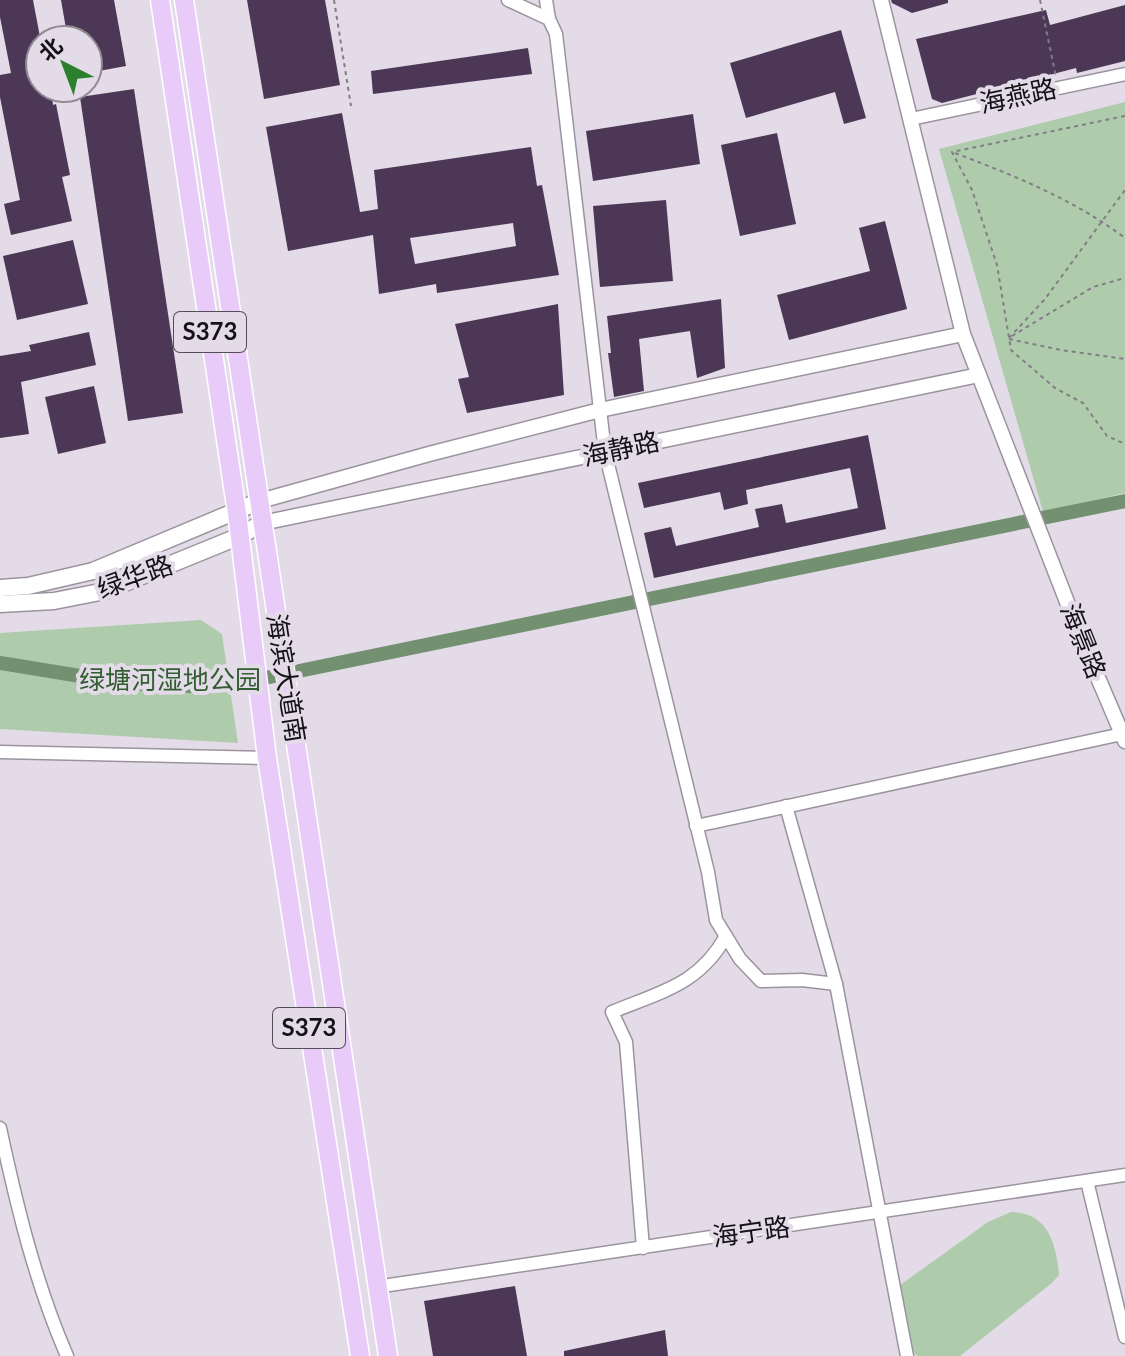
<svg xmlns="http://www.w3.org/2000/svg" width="1125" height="1356" font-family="Lato,'Noto Sans SC',sans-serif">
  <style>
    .green { fill: #aeccac }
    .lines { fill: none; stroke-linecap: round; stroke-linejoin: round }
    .canal { stroke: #739071; stroke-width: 14 }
    .building { fill: #4c3856; fill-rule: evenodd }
    .minor-casing { stroke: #9b949f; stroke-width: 15 }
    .tertiary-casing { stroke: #9b949f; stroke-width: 17 }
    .secondary-casing { stroke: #9b949f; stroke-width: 19 }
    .primary-casing { stroke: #fff; stroke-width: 21 }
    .path { stroke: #827d85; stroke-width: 2; stroke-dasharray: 4 4; stroke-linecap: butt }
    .minor { stroke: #fff; stroke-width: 12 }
    .tertiary { stroke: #fff; stroke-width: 14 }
    .secondary { stroke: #fff; stroke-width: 16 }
    .primary { stroke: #e9cbf9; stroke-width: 18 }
    .labels { text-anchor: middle; stroke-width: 8; stroke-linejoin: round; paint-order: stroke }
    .shield { fill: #e3dbe7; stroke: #524e55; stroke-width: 2 }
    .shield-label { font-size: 24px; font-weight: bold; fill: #141216 }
    .street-label { font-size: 26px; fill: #141216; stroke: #e3dbe7 }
    .park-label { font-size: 26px; fill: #335e31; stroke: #e3dbe7 }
  </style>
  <rect width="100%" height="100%" fill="#e3dbe7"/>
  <g class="green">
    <polygon points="1125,102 1125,493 1043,512 939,149"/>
    <polygon points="201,620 222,634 238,743 0,729 0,633"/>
    <path d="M 1011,1212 C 1048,1213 1056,1243 1059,1275 L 1052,1283 L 960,1356 L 917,1356 C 903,1341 900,1305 900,1285 L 988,1222 Z"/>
  </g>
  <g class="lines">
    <polyline class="canal" points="0,663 123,683 191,686 265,678 1125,501"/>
  </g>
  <g class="building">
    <polygon points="0,0 33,0 40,37 40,88 51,88 53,105 56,104 70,175 62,177 72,221 11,235 4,204 20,200 0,97 0,75 11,73 0,17"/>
    <polygon points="61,0 114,0 126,66 88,73 88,40 68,40"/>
    <polygon points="247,0 325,0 340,85 264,99"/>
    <polygon points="891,0 948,0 948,3 912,13 892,3"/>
    <polygon points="1125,5 1125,61 1077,73 1076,68 942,103 932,99 916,39 1046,10 1050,25"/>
    <polygon points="841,30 866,118 844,124 835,92 746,118 730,63"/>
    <polygon points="528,48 532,74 373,94 371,71"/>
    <polygon points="134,89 183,413 128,421 80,97"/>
    <path d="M 342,113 L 360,212 L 378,209 L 374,170 L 531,147 L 537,186 L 542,185 L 559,275 L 437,293 L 436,284 L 379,294 L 373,235 L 288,251 L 266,127 ZM 513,223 L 516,246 L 415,264 L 410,238 Z"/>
    <polygon points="693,114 700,164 593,181 586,131"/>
    <polygon points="777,133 796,224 740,236 721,145"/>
    <polygon points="666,200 673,281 600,287 593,206"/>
    <polygon points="885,221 907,309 789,340 777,295 870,271 859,228"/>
    <polygon points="73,240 88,304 17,320 3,256"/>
    <polygon points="721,299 725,368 697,378 690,331 639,339 644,391 614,397 608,353 611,353 607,316"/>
    <polygon points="558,304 564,395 467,413 458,379 469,377 455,324"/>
    <polygon points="89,332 96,365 21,382 29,434 0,438 0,356 31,351 29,345"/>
    <polygon points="94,386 106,443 58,454 45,397"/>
    <polygon points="868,435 886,529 654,578 644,533 671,527 676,546 759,527 755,509 782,504 786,523 858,508 850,468 746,490 748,504 724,510 720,492 644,508 638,483"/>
    <polygon points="515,1286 527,1356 433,1356 424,1301"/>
    <polygon points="665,1330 668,1356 564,1356 564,1351"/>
  </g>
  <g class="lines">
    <defs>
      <g id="minor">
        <polyline points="508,0 549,19 556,34 605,452 708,872 716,920 740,959 761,981 802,980 836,984"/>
        <polyline points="546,0 549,19"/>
        <polyline points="911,119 1125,74"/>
        <polyline points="0,752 267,758"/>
        <polyline points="786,806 836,984 907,1356"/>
        <polyline points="696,826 1122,734"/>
        <path d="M 0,1128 C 17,1207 35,1282 67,1356"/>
        <polyline points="1087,1181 1125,1337"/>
        <path d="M 643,1248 L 626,1042 L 612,1012 C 660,992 699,985 726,936"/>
        <polyline points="376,1287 1125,1175"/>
      </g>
      <g id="tertiary">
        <polyline points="881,0 963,334 1081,638 1125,741"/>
        <polyline points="260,501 429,454 600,410 963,334"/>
        <polyline points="262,523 979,375"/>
      </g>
      <g id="secondary">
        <polyline points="0,588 28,586 93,571 260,501"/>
        <polyline points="0,604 54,601 105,591 240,536 262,523"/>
      </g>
      <g id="primary">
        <polyline points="160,0 237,513 267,758 360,1356"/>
        <polyline points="184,0 388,1356"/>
      </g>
    </defs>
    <use href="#minor" class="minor-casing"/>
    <use href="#tertiary" class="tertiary-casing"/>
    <use href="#secondary" class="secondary-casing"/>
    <use href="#primary" class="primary-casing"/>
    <g class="path">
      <polyline points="334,0 351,106"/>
      <polyline points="1040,0 1056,77"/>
      <polyline points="1125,116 952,152 972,190 997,265 1011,350 1055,388 1083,403 1107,436 1125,444"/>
      <path d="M 955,153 C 1015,176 1073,199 1125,238"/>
      <polyline points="1012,336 1093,287 1125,278"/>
      <polyline points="1009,338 1045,299 1125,190"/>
      <polyline points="1009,339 1061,350 1125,359"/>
    </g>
    <use href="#minor" class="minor"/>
    <use href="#tertiary" class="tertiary"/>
    <use href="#secondary" class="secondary"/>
    <use href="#primary" class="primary"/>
  </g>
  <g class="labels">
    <g class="shield">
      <rect x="174" y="312" width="72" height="40" rx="6"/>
      <rect x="273" y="1008" width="72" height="40" rx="6"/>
    </g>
    <g class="shield-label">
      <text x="210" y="340">S373</text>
      <text x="309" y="1036">S373</text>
    </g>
    <g class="street-label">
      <text transform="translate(1018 96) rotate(-12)" y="9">海燕路</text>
      <text transform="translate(621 449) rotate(-12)" y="9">海静路</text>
      <text transform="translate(135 577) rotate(-20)" y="9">绿华路</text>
      <text transform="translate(1083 641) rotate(68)" y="9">海景路</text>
      <text transform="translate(286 678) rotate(81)" y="9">海滨大道南</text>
      <text transform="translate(751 1232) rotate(-8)" y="9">海宁路</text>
    </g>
    <g class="park-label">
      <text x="170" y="689">绿塘河湿地公园</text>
    </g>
  </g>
  <g transform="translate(64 64) rotate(318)"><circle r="38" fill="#e3dbe7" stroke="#908b93" stroke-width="2"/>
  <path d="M0-6L14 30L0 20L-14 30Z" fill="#2c802d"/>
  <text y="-12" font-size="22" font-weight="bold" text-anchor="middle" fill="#141216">北</text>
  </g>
</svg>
